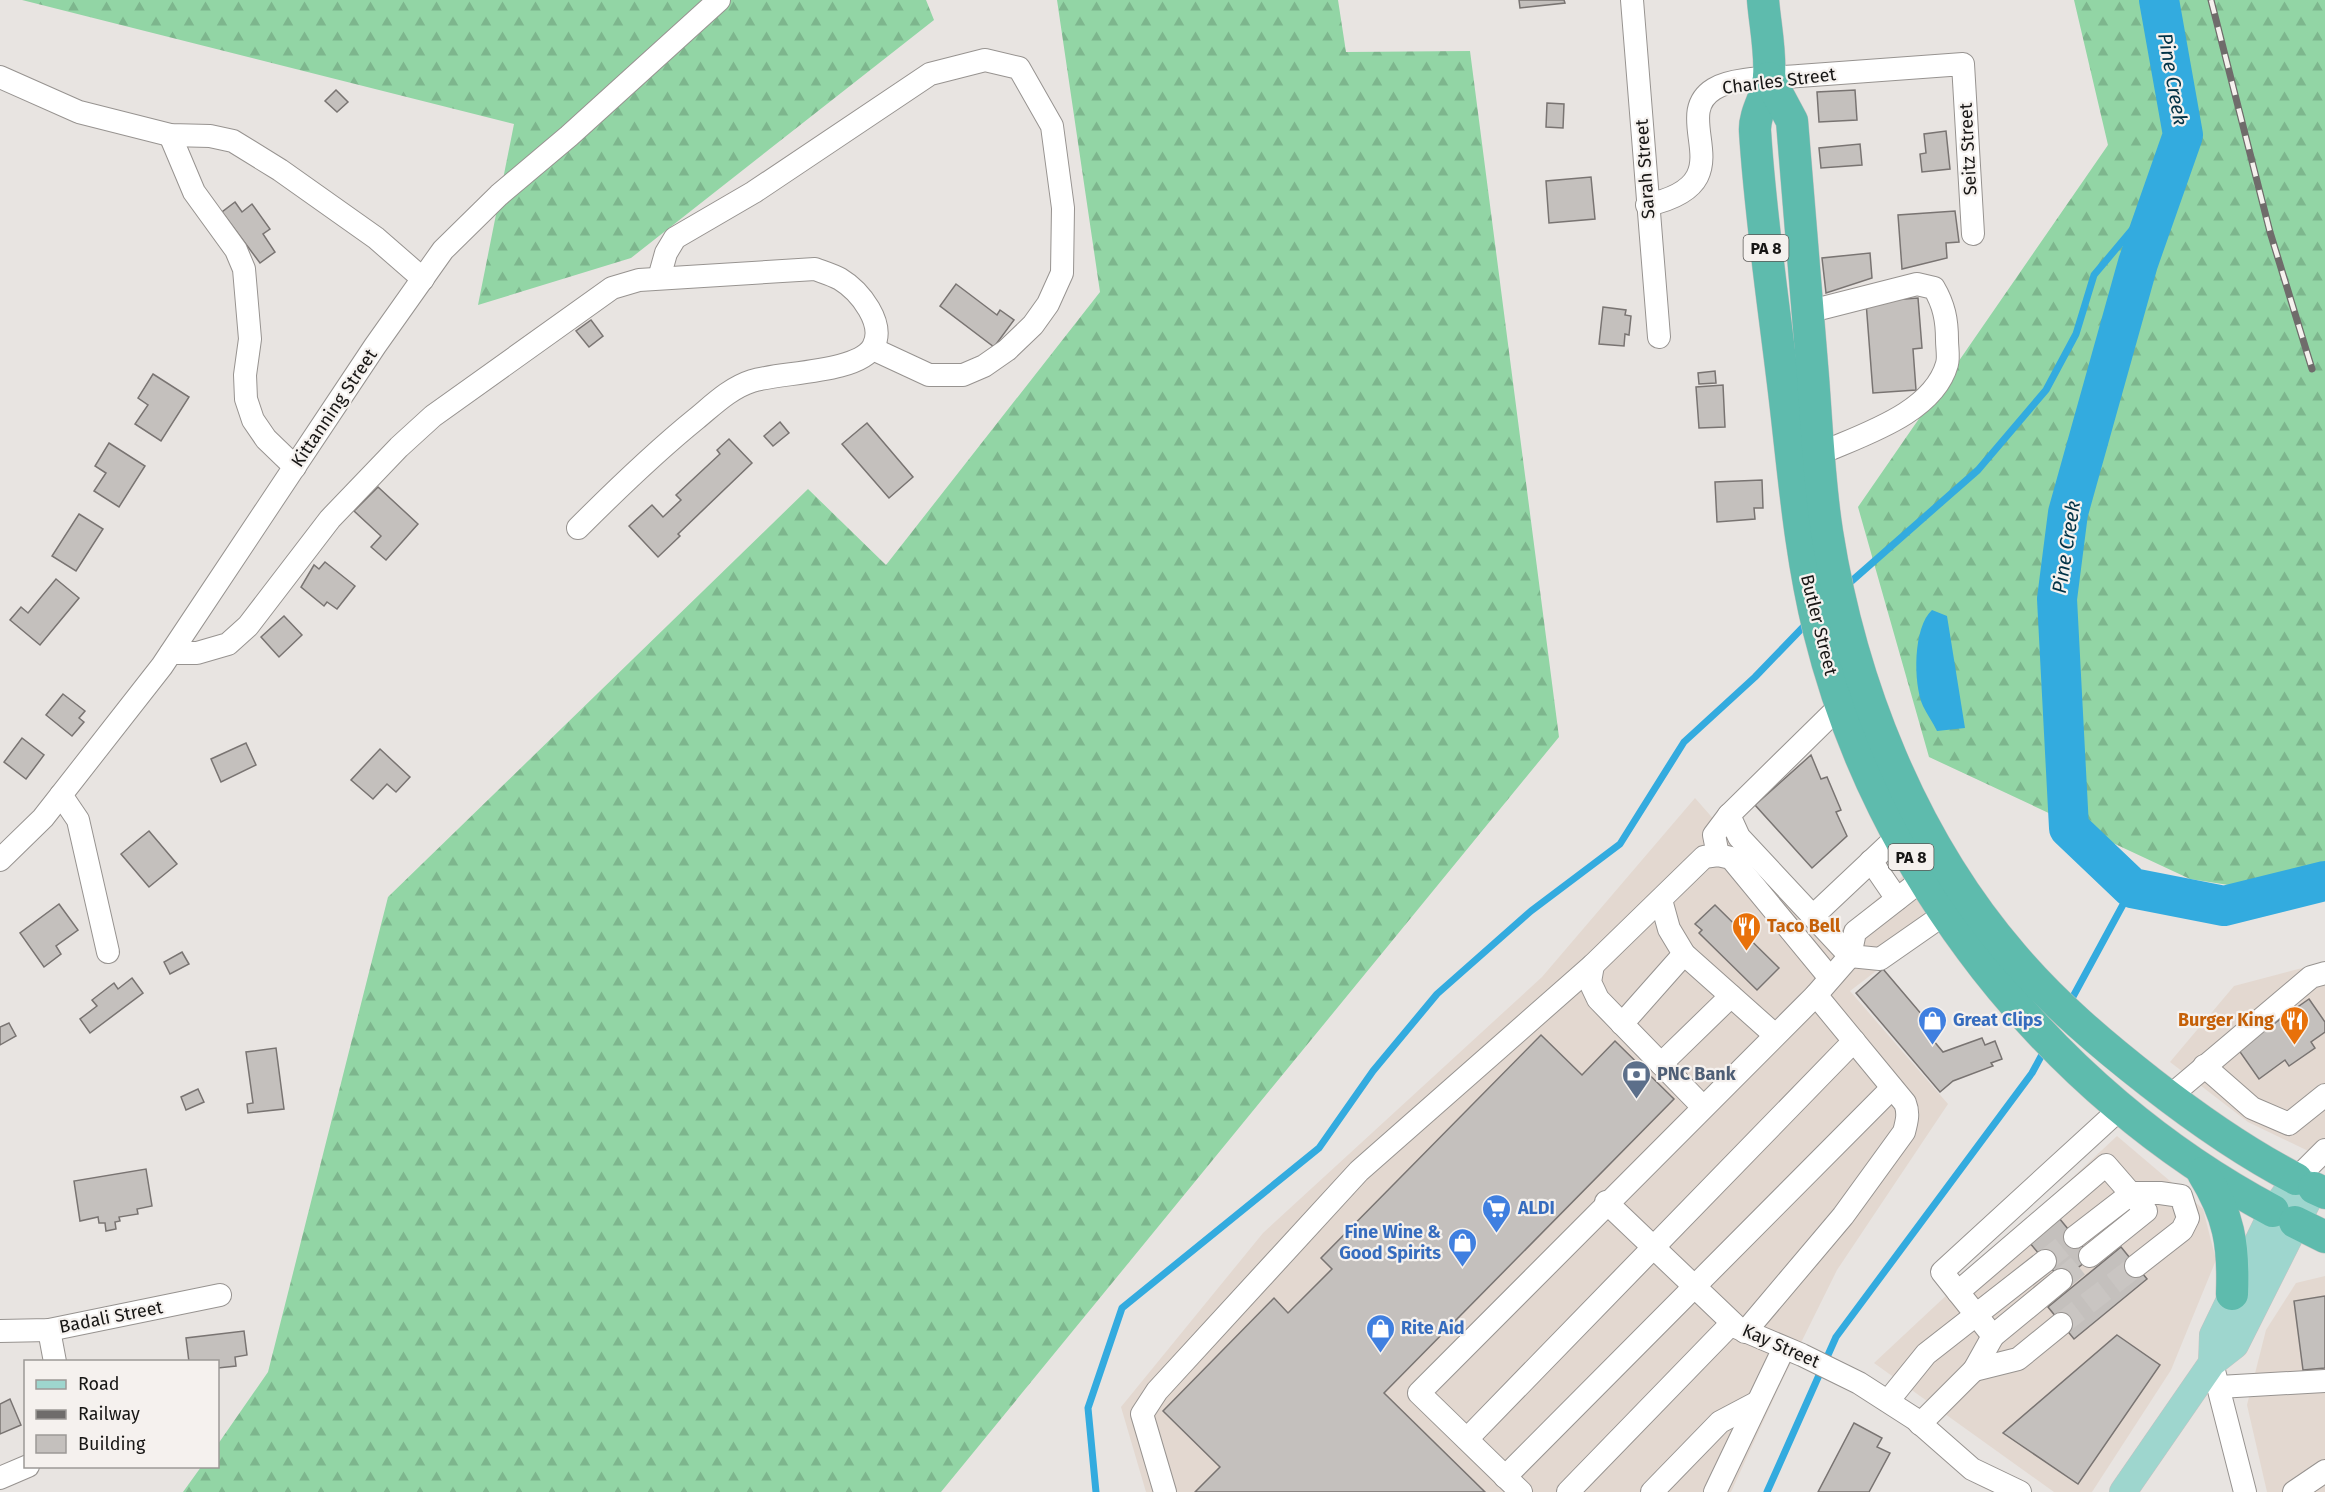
<svg xmlns="http://www.w3.org/2000/svg" width="2325" height="1492" font-family="'Fira Sans',sans-serif">
  <style>
    .built { fill: #e3d8d0 }
    .forest { fill: url(#forest-firs) }
    .water { fill: #33abdf }
    .lines { fill: none; stroke-linecap: round; stroke-linejoin: round }
    .stream { stroke: #33abdf; stroke-width: 7 }
    .river { stroke: #33abdf; stroke-width: 40 }
    .building { fill: #c4c0bd; stroke: #797472; stroke-width: 1.5 }
    .minor-tunnel { stroke: #c9c5c2; stroke-width: 22; stroke-dasharray: 22 11; stroke-linecap: butt }
    .minor-casing { stroke: #979390; stroke-width: 24 }
    .major-casing { stroke: #c3c2c2; stroke-width: 28 }
    .highway-casing { stroke: #c3c2c2; stroke-width: 33 }
    .minor { stroke: #fff; stroke-width: 22 }
    .major { stroke: #9ed6ce; stroke-width: 27 }
    .highway { stroke: #5ebbad; stroke-width: 32 }
    .rail-casing { stroke: #6f6c6b; stroke-width: 7 }
    .rail { stroke: #f5f1ee; stroke-width: 4.5; stroke-dasharray: 14; stroke-linecap: butt }
    .labels { text-anchor: middle; stroke-width: 4.5; stroke-linejoin: round; paint-order: stroke }
    .shield { fill: #f5f1ee; stroke: #5a5856; stroke-width: 1.5 }
    .shield-label { font-size: 16px; font-weight: bold; fill: #171615 }
    .street-label { font-size: 18px; fill: #171615; stroke: #f5f1ee }
    .food-label { font-size: 18px; font-weight: bold; fill: #c56008; stroke: #f5f1ee; text-anchor: start }
    .shop-label { font-size: 18px; font-weight: bold; fill: #366cbe; stroke: #f5f1ee; text-anchor: start }
    .service-label { font-size: 18px; font-weight: bold; fill: #4e5e75; stroke: #f5f1ee; text-anchor: start }
    .water-label { font-size: 20px; font-style: italic; fill: #003246; stroke: #f5f1ee }
  </style>
  <defs>
    <pattern id="forest-firs" width="22" height="20" patternUnits="userSpaceOnUse" patternTransform="scale(1.5)"><rect width="22" height="20" fill="#92d5a5"/><path d="M5 1l3.5 6h-7zM16 11l3.5 6h-7z" fill="#7db68d"/></pattern>
  </defs>
  <rect width="100%" height="100%" fill="#e8e4e1"/>
  <g class="built">
    <polygon points="1695,798 1824,945 1903,876 1935,926 1850,991 1948,1104 1837,1270 1780,1385 1731,1492 1146,1492 1121,1407 1263,1233 1542,977"/>
    <polygon points="2325,962 2325,1159 2248,1122 2170,1062 2234,986"/>
    <polygon points="2117,1136 2203,1209 2216,1260 2171,1370 2092,1492 2054,1492 1874,1363"/>
    <polygon points="2325,1276 2325,1492 2267,1492 2247,1405 2266,1330 2296,1283"/>
  </g>
  <g class="forest">
    <polygon points="22,0 926,0 934,20 631,258 478,305 514,124"/>
    <polygon points="1057,0 1338,0 1346,52 1470,51 1559,737 941,1492 183,1492 201,1467 218,1466 218,1444 268,1372 388,897 808,489 886,565 1100,292"/>
    <polygon points="2074,0 2325,0 2325,900 2190,879 1929,757 1858,507 2108,145"/>
  </g>
  <path class="water" d="M 1932,610 L 1947,616 L 1965,728 L 1937,731 C 1933,723 1927,714 1923,706 C 1913,683 1913,627 1932,610 Z"/>
  <g class="lines">
    <g class="stream">
      <polyline points="1846,586 1978,470 2046,390 2076,334 2094,275 2162,194"/>
      <polyline points="2069,1004 2132,888"/>
      <polyline points="1096,1492 1088,1408 1122,1308 1319,1148 1373,1071 1437,994 1531,911 1620,844 1684,742 1755,677 1808,622"/>
      <polyline points="1767,1492 1836,1337 2032,1073 2045,1049"/>
    </g>
    <polyline class="river" points="2159,0 2183,135 2138,263 2068,513 2057,599 2069,828 2132,888 2224,906 2325,881"/>
  </g>
  <g class="building">
    <polygon points="1519,0 1564,0 1565,3 1520,8"/>
    <polygon points="336,90 348,102 337,112 325,101"/>
    <polygon points="1855,90 1857,120 1819,122 1817,92"/>
    <polygon points="1547,103 1564,104 1563,128 1546,127"/>
    <polygon points="1946,131 1950,169 1922,172 1920,154 1926,153 1924,134"/>
    <polygon points="1860,144 1862,165 1821,168 1819,148"/>
    <polygon points="1591,177 1595,219 1549,223 1546,181"/>
    <polygon points="235,202 242,212 252,204 270,229 263,234 275,252 260,263 222,212"/>
    <polygon points="1955,211 1959,242 1946,243 1947,258 1902,269 1898,215"/>
    <polygon points="1870,253 1872,278 1826,293 1822,258"/>
    <polygon points="956,284 997,315 1000,310 1014,320 994,347 940,306"/>
    <polygon points="1918,298 1922,348 1913,349 1916,390 1873,393 1866,302"/>
    <polygon points="1603,307 1626,310 1625,315 1631,316 1629,335 1625,334 1624,346 1599,344"/>
    <polygon points="591,320 603,336 589,347 576,331"/>
    <polygon points="1715,371 1716,383 1699,384 1698,373"/>
    <polygon points="153,374 189,397 161,441 135,424 148,405 138,398"/>
    <polygon points="1723,385 1725,427 1699,428 1696,387"/>
    <polygon points="780,422 789,433 773,446 764,436"/>
    <polygon points="867,423 913,477 889,498 842,444"/>
    <polygon points="729,439 752,463 678,534 680,536 658,557 629,526 652,505 663,517 681,500 676,495 720,454 717,450"/>
    <polygon points="109,443 145,466 119,507 94,491 106,473 95,466"/>
    <polygon points="1762,480 1763,508 1754,508 1755,519 1717,522 1715,482"/>
    <polygon points="378,487 418,524 386,560 371,547 381,536 354,511"/>
    <polygon points="79,514 103,529 76,571 52,556"/>
    <polygon points="325,562 355,586 337,609 327,602 324,606 301,587 314,565 319,569"/>
    <polygon points="56,579 79,598 40,645 10,620 21,607 28,613"/>
    <polygon points="284,616 302,635 279,657 261,637"/>
    <polygon points="63,694 85,711 79,718 84,722 72,736 46,715"/>
    <polygon points="22,738 44,755 26,779 4,762"/>
    <polygon points="246,743 256,765 221,782 211,759"/>
    <polygon points="380,749 410,777 396,792 387,784 373,799 351,780"/>
    <polygon points="1811,755 1821,779 1827,777 1841,810 1836,812 1847,836 1812,868 1755,805"/>
    <polygon points="149,831 177,864 149,887 121,854"/>
    <polygon points="59,904 78,930 56,946 61,954 44,967 20,933"/>
    <polygon points="1715,905 1779,968 1757,990 1699,933 1702,930 1695,924"/>
    <polygon points="182,952 189,964 170,974 164,962"/>
    <polygon points="1883,969 1934,1029 1928,1034 1943,1052 1982,1038 1985,1045 1995,1041 2002,1059 1991,1063 1993,1066 1953,1081 1940,1092 1856,993"/>
    <polygon points="132,978 143,993 90,1033 80,1019 97,1006 92,1000 114,983 118,989"/>
    <polygon points="2309,999 2325,1022 2325,1032 2311,1042 2315,1048 2289,1066 2285,1060 2259,1079 2238,1049"/>
    <polygon points="9,1023 16,1036 0,1045 0,1027"/>
    <polygon points="1541,1035 1582,1075 1615,1041 1674,1099 1384,1393 1485,1492 1195,1492 1220,1467 1163,1411 1274,1298 1288,1313 1332,1269 1321,1258"/>
    <polygon points="276,1048 284,1109 248,1113 247,1104 253,1103 246,1052"/>
    <polygon points="198,1089 204,1102 186,1110 181,1097"/>
    <polygon points="146,1169 152,1206 137,1209 138,1214 119,1217 120,1221 115,1222 116,1229 106,1231 105,1223 99,1223 98,1217 80,1221 74,1181"/>
    <polygon points="2059,1218 2091,1257 2062,1281 2029,1242"/>
    <polygon points="2121,1247 2147,1279 2074,1339 2048,1307"/>
    <polygon points="2325,1296 2325,1368 2303,1370 2294,1301"/>
    <polygon points="244,1331 247,1355 235,1357 236,1366 218,1368 218,1362 189,1362 186,1338"/>
    <polygon points="2117,1335 2160,1365 2078,1484 2003,1433"/>
    <polygon points="10,1399 21,1425 0,1434 0,1404"/>
    <polygon points="1854,1423 1882,1438 1877,1447 1890,1453 1869,1492 1818,1492"/>
  </g>
  <g class="lines">
    <g class="minor-tunnel">
      <polyline points="2045,1261 2075,1237"/>
      <polyline points="2061,1280 2090,1256"/>
      <polyline points="2061,1324 2136,1266"/>
    </g>
    <defs>
      <g id="minor">
        <polyline points="1632,0 1659,337"/>
        <polyline points="0,77 79,112 170,135 210,136 233,141 280,170 376,238 423,279"/>
        <polyline points="170,135 194,192 236,250 244,269 250,339 245,375 246,399 253,420 266,439 295,467"/>
        <path d="M 1647,205 C 1749,183 1667,118 1714,89 C 1733,77 1776,78 1799,76 C 1854,72 1908,68 1963,64 L 1973,234"/>
        <polyline points="659,278 666,253 675,238 754,192 930,74 985,60 1019,68 1052,126 1063,208 1062,273 1048,304 1033,325 1007,350 984,366 963,375 929,375 873,349"/>
        <path d="M 1807,312 L 1917,284 L 1934,288 C 1944,305 1947,320 1947,340 C 1947,348 1949,357 1947,364 C 1933,414 1861,435 1819,454"/>
        <path d="M 171,653 L 197,653 L 228,644 L 248,626 L 330,519 L 399,447 L 433,416 L 612,288 L 639,280 L 815,269 C 823,272 833,275 840,279 C 860,291 886,324 873,347 C 858,373 780,372 752,381 C 730,388 713,405 696,419 C 654,453 616,490 578,528"/>
        <polyline points="1842,704 1729,815 1739,837 1850,956 1880,959 1946,913"/>
        <polyline points="61,795 78,820 108,952"/>
        <polyline points="1718,855 1714,835 1729,815"/>
        <polyline points="0,860 43,818 162,666 375,346 443,250 499,195 569,136 719,0"/>
        <polyline points="1871,861 1897,899"/>
        <polyline points="1661,900 1669,929 1684,954 1775,1035"/>
        <polyline points="1813,916 1899,835"/>
        <polyline points="1593,965 1590,982 1598,999 1703,1107"/>
        <polyline points="1622,1024 1684,954"/>
        <polyline points="1661,1064 1731,996"/>
        <polyline points="2204,1066 2252,1108 2289,1124 2325,1095"/>
        <polyline points="2169,1097 2311,977 2325,973"/>
        <polyline points="2296,1179 2325,1150"/>
        <polyline points="1606,1202 1738,1328 1802,1355 1859,1383 1915,1419 1972,1469 2020,1492"/>
        <polyline points="2075,1237 2132,1193 2160,1193 2181,1196 2188,1218 2182,1230 2136,1266"/>
        <polyline points="2061,1280 1993,1336 1942,1272 2121,1108"/>
        <polyline points="1958,1292 2106,1165 2146,1211 2090,1256"/>
        <polyline points="49,1330 55,1362"/>
        <polyline points="0,1331 49,1330 220,1295"/>
        <path d="M 1745,1332 L 1843,1216 L 1904,1132 C 1907,1121 1909,1113 1905,1103 L 1816,995"/>
        <polyline points="2212,1363 2245,1492"/>
        <polyline points="1974,1370 2018,1359 2061,1324"/>
        <polyline points="2219,1387 2325,1381"/>
        <polyline points="1888,1401 1926,1354 2045,1261"/>
        <polyline points="1920,1424 1974,1370 1993,1336"/>
        <polyline points="1467,1439 1854,1041"/>
        <polyline points="1505,1477 1892,1088"/>
        <polyline points="0,1478 28,1466"/>
        <polyline points="1165,1492 1142,1414 1157,1391 1359,1171 1593,965 1704,857 1718,855 1731,858 1830,978"/>
        <polyline points="1521,1492 1419,1393 1816,995 1850,956 1855,932 1923,879"/>
        <polyline points="1568,1492 1732,1323"/>
        <polyline points="1652,1492 1720,1422 1756,1403"/>
        <polyline points="1715,1492 1784,1348"/>
        <polyline points="2294,1492 2325,1471"/>
      </g>
      <polyline id="major" points="2123,1492 2212,1363 2235,1345 2314,1188 2296,1179 2273,1211 2213,1335 2212,1363"/>
      <g id="highway">
        <path d="M 1763,0 C 1765,25 1771,52 1769,77 C 1768,95 1754,112 1755,131 C 1760,212 1772,293 1782,375 C 1793,461 1798,546 1819,631 C 1879,875 2051,1093 2273,1211"/>
        <path d="M 1769,78 L 1792,121 C 1799,206 1806,292 1813,377 C 1817,429 1819,481 1827,532 C 1851,684 1912,839 2013,956 C 2054,1004 2101,1044 2151,1083 C 2197,1119 2244,1152 2296,1179"/>
        <path d="M 2203,1173 C 2229,1215 2234,1245 2232,1294"/>
        <polyline points="2314,1188 2325,1193"/>
        <polyline points="2295,1222 2325,1237"/>
      </g>
    </defs>
    <use href="#minor" class="minor-casing"/>
    <use href="#major" class="major-casing"/>
    <use href="#highway" class="highway-casing"/>
    <use href="#minor" class="minor"/>
    <use href="#major" class="major"/>
    <use href="#highway" class="highway"/>
    <defs>
      <polyline id="rail" points="2211,0 2270,232 2312,369"/>
    </defs>
    <use href="#rail" class="rail-casing"/>
    <use href="#rail" class="rail"/>
  </g>
  <defs>
    <symbol id="restaurant-pin" viewBox="-11 -11 22 30"><path d="M0 17L-7.5 6A9.5 9.5 0 1 1 7.5 6Z" fill="#e8710a" stroke="#f5f1ee"/><path d="M-5-6h1v4h1v-4h1v4h1v-4h1v5L-1.5 .5V6h-2V.5L-5-1ZM5-6V6H3V1.5H1.5Q1.5-4 5-6Z" fill="#fff"/></symbol>
    <symbol id="shop-pin" viewBox="-11 -11 22 30"><path d="M0 17L-7.5 6A9.5 9.5 0 1 1 7.5 6Z" fill="#3f7fe0" stroke="#f5f1ee"/><path d="M-5-2.5h2.3a2.7 3.5 0 0 1 5.4 0H5L5.5 6h-11ZM-1.5-2.5h3a1.5 2.3 0 0 0-3 0Z" fill="#fff"/></symbol>
    <symbol id="bank-pin" viewBox="-11 -11 22 30"><path d="M0 17L-7.5 6A9.5 9.5 0 1 1 7.5 6Z" fill="#5c6f8a" stroke="#f5f1ee"/><path d="M-6-4H6V4H-6ZM0-2.3a2.3 2.3 0 1 0 0 4.6a2.3 2.3 0 1 0 0-4.6Z" fill="#fff"/></symbol>
    <symbol id="supermarket-pin" viewBox="-11 -11 22 30"><path d="M0 17L-7.5 6A9.5 9.5 0 1 1 7.5 6Z" fill="#3f7fe0" stroke="#f5f1ee"/><path d="M-6-5.5h2.5l.6 2H6L4.5 2H-2.5L-4.4-4H-6ZM-1.5 3.2a1.3 1.3 0 1 0 .1 0ZM3 3.2a1.3 1.3 0 1 0 .1 0Z" fill="#fff"/></symbol>
  </defs>
  <g fill-rule="evenodd">
    <use href="#restaurant-pin" x="1730" y="910" width="33" height="45"/>
    <use href="#shop-pin" x="1916" y="1004" width="33" height="45"/>
    <use href="#restaurant-pin" x="2278" y="1004" width="33" height="45"/>
    <use href="#bank-pin" x="1620" y="1058" width="33" height="45"/>
    <use href="#supermarket-pin" x="1480" y="1192" width="33" height="45"/>
    <use href="#shop-pin" x="1446" y="1226" width="33" height="45"/>
    <use href="#shop-pin" x="1364" y="1312" width="33" height="45"/>
  </g>
  <g class="labels">
    <g class="shield">
      <rect x="1743.5" y="235" width="45" height="26" rx="4.5"/>
      <rect x="1888.5" y="844" width="45" height="26" rx="4.5"/>
    </g>
    <g class="shield-label">
      <text x="1766" y="254">PA 8</text>
      <text x="1911" y="863">PA 8</text>
    </g>
    <g class="street-label">
      <text transform="translate(1779 81) rotate(-7)" y="6">Charles Street</text>
      <text transform="translate(1968 149) rotate(-93)" y="6">Seitz Street</text>
      <text transform="translate(1645 169) rotate(-94)" y="6">Sarah Street</text>
      <text transform="translate(334 408) rotate(-56)" y="6">Kittanning Street</text>
      <text transform="translate(1819 625) rotate(76)" y="6">Butler Street</text>
      <text transform="translate(111 1317) rotate(-11)" y="6">Badali Street</text>
      <text transform="translate(1781 1346) rotate(24)" y="6">Kay Street</text>
    </g>
    <g class="food-label">
      <text x="1767" y="932">Taco Bell</text>
      <text x="2274" y="1026" text-anchor="end">Burger King</text>
    </g>
    <g class="shop-label">
      <text x="1953" y="1026">Great Clips</text>
      <text x="1518" y="1214">ALDI</text>
      <text x="1441" y="1238" text-anchor="end">Fine Wine &amp;<tspan x="1441" dy="21">Good Spirits</tspan></text>
      <text x="1401" y="1334">Rite Aid</text>
    </g>
    <g class="service-label">
      <text x="1657" y="1080">PNC Bank</text>
    </g>
    <g class="water-label">
      <text transform="translate(2173 79) rotate(80)" y="7">Pine Creek</text>
      <text transform="translate(2066 547) rotate(-81)" y="7">Pine Creek</text>
    </g>
  </g>
  <rect x="24" y="1360" width="195" height="108" fill="#f5f1ee" stroke="#9c9997" stroke-width="1.5"/>
  <rect x="36" y="1380" width="30" height="9" fill="#9ed6ce" stroke="#9c9997" stroke-width="1.5"/>
  <text x="78" y="1390" font-size="18" fill="#171615">Road</text>
  <rect x="36" y="1410" width="30" height="9" fill="#6f6c6b" stroke="#9c9997" stroke-width="1.5"/>
  <text x="78" y="1420" font-size="18" fill="#171615">Railway</text>
  <rect x="36" y="1435" width="30" height="18" fill="#c4c0bd" stroke="#9c9997" stroke-width="1.5"/>
  <text x="78" y="1450" font-size="18" fill="#171615">Building</text>
</svg>
